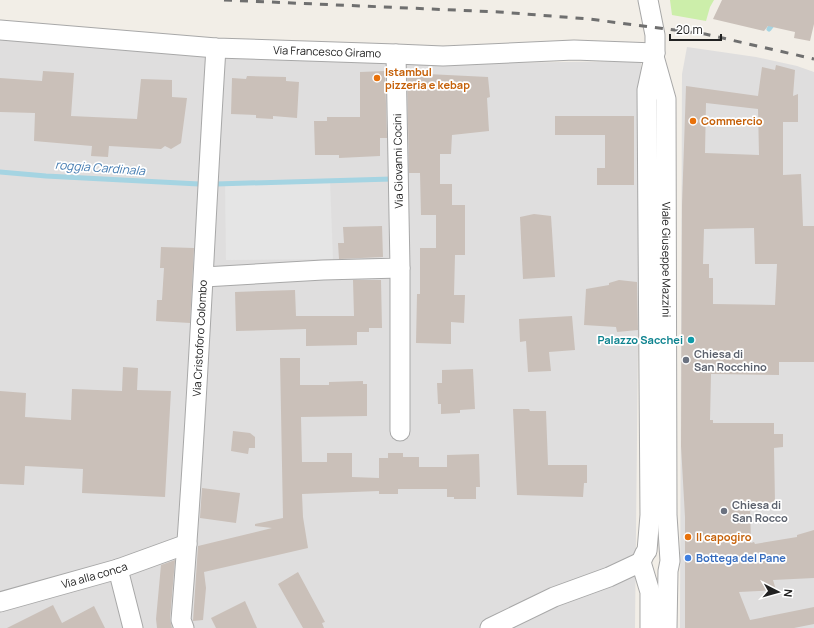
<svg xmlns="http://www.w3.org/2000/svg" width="814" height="628" font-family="Manrope,sans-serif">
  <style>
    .residential { fill: #dfdede }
    .grass { fill: #cea }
    .parking { fill: #e5e5e5 }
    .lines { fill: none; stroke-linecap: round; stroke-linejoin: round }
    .stream { stroke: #a5d4e2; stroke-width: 5 }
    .building { fill: #cac0b9; fill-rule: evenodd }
    .minor-casing { stroke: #a8a8a8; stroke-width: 21 }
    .minor { stroke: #fff; stroke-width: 19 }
    .rail { stroke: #6f6f6f; stroke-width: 3; stroke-dasharray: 8 8; stroke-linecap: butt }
    .food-dot { fill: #e8710a; stroke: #fff; stroke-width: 1.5 }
    .culture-dot { fill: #0f9aa8; stroke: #fff; stroke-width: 1.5 }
    .worship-dot { fill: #6b7280; stroke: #fff; stroke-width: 1.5 }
    .shop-dot { fill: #3f7fe0; stroke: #fff; stroke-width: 1.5 }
    .labels { text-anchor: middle; stroke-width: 3.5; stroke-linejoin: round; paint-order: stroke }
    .street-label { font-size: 11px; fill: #212121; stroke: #fff }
    .food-label { font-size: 11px; font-weight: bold; fill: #c56008; stroke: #fff; text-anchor: start }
    .culture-label { font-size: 11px; font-weight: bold; fill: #0d838f; stroke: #fff; text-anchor: end }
    .worship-label { font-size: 11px; font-weight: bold; fill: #5b616d; stroke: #fff; text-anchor: start }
    .shop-label { font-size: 11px; font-weight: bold; fill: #366cbe; stroke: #fff; text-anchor: start }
    .water-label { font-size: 12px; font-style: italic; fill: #427ab0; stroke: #fff }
  </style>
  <rect width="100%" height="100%" fill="#f2eee7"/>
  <g class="residential">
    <polygon points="0,32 179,55 493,63 641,61 635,628 0,628"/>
    <polygon points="687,47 756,57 797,66 814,72 814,628 680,628 682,74"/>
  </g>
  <polygon class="grass" points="670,0 714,0 710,7 706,21 672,15"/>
  <polygon class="parking" points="330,180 333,259 226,260 225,182"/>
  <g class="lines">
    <g class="stream">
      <polyline points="769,29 775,21"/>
      <polyline points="0,172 46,176 199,184"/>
      <polyline points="216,184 392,179"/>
    </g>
  </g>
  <g class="building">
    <polygon points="722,0 814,0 814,24 810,41 794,38 795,32 768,26 764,31 713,19"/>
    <path d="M 776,65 L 795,70 L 793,96 L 798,94 L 798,122 L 783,122 L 783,175 L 801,174 L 803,226 L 814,226 L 814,362 L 779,362 L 779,375 L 711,374 L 710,420 L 713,420 L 713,423 L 774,423 L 774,434 L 783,434 L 783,447 L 774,448 L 775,502 L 750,505 L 751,543 L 754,542 L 755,544 L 797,537 L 797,535 L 814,530 L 814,578 L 773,580 L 776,590 L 739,592 L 750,620 L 814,607 L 814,624 L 794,628 L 685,628 L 685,517 L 681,446 L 682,205 L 686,86 L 758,96 L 762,67 L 775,70 ZM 706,103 L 758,109 L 759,155 L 705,153 ZM 754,228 L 755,264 L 777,264 L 775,305 L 713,304 L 713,278 L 709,278 L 709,264 L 703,264 L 704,229 Z"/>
    <polygon points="43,71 74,73 71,116 137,119 141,79 172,80 172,97 187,98 181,143 171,149 165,146 161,149 109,146 108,157 91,156 92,146 34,141 35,113 0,112 0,78 42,81"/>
    <polygon points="385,71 387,138 380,138 380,156 339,158 339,155 315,155 314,121 327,121 327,117 360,117 360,72"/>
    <polygon points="407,73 488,77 490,97 487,98 489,131 452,135 451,154 440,154 440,184 452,184 452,205 465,205 465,255 455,255 454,295 465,295 464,323 451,322 451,344 416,343 417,294 420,294 420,248 436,248 436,215 421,215 420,173 409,173"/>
    <polygon points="247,76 286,77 286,81 299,82 297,118 273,116 273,119 256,118 256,115 231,114 232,78 246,79"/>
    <polygon points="555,116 634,116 634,185 597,185 597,168 605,168 605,135 555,135"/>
    <polygon points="534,214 551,216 555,277 523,279 520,217"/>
    <polygon points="382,226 383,257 339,259 338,243 344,243 343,227"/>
    <polygon points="161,247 194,248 190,323 156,321 157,300 162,300 164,268 160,268"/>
    <polygon points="353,280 381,280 382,328 369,328 369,332 357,332 357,345 306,346 306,329 236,331 235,292 295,290 296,316 354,316"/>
    <polygon points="619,280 637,282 638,330 617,332 616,327 584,325 586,289 609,285 609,283"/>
    <polygon points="572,316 575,350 549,352 551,371 528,372 526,341 520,342 519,319"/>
    <polygon points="280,358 300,358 300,385 329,385 329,382 363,381 363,384 367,384 367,416 301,417 302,462 327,462 327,453 352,453 352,477 379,478 379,458 388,458 388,453 403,453 403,457 419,457 419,467 447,467 447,455 479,454 480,487 476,487 476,499 454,499 454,497 447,497 447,489 398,489 398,494 379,494 379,491 302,494 303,517 308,548 204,572 206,588 203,620 193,621 198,546 272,528 255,526 255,524 283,518"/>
    <polygon points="123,367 138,368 137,390 171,391 165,497 82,493 83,469 25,466 24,485 0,484 0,391 26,393 25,417 71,420 72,389 122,391"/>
    <polygon points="473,369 475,409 460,410 460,413 441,414 441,404 438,404 437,383 442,383 442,370"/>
    <polygon points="513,409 529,409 530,411 546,411 548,465 587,465 587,483 584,483 583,497 517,495"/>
    <polygon points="233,431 250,433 255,437 255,448 249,448 248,454 231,451"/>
    <polygon points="202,488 240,493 236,523 200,518"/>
    <polygon points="175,560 170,619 172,628 157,628 156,619 161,565"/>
    <polygon points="298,572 325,622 322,623 324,628 303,628 278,584"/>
    <polygon points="245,601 257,628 216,628 211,618"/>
    <polygon points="53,605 62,623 94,606 105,628 7,628"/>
  </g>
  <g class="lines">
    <defs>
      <g id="minor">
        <path id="s1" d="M 0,30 L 216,48 L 396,54 L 443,56 L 574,50 L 655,53"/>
        <path id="s2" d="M 655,60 L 666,99 L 667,515 L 670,561 L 668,571 L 667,628"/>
        <polyline points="400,268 400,431"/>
        <polyline points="204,277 323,270 400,268 396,54"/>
        <polyline points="647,551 650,515 647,90 655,53 655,35 648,0"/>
        <polyline points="645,553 641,562 650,592 650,628"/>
        <polyline points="118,569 133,628"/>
        <path id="s3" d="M 0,602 L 118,569 L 187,544"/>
        <path id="s4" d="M 184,628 L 181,620 C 197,429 204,238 216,48"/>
        <polyline points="490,628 554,597 609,577 641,562"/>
      </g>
    </defs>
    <use href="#minor" class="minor-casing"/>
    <use href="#minor" class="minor"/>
    <polyline class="rail" points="224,0 499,12 589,19 705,34 814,59"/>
  </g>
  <g class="food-dot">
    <circle cx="377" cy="78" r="4"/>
    <circle cx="693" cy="121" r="4"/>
    <circle cx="688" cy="537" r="4"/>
  </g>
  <circle class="culture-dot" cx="691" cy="340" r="4"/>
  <g class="worship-dot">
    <circle cx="686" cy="360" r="4"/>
    <circle cx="724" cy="511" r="4"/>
  </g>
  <circle class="shop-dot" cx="688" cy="558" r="4"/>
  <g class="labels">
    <g class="street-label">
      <text dy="4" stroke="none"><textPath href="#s1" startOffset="328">Via Francesco Giramo</textPath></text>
      <text transform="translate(398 161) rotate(-91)" y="4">Via Giovanni Cocini</text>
      <text dy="4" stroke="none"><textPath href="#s2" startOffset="201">Viale Giuseppe Mazzini</textPath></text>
      <text dy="4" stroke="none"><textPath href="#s4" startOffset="291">Via Cristoforo Colombo</textPath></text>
      <text dy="4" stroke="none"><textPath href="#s3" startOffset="98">Via alla conca</textPath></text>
    </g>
    <g class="food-label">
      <text x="385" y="76">Istambul<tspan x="385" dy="13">pizzeria e kebap</tspan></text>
      <text x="701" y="125">Commercio</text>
      <text x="696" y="541">Il capogiro</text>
    </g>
    <g class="culture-label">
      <text x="683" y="344">Palazzo Sacchei</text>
    </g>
    <g class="worship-label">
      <text x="694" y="358">Chiesa di<tspan x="694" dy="13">San Rocchino</tspan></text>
      <text x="732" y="509">Chiesa di<tspan x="732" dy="13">San Rocco</tspan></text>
    </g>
    <g class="shop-label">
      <text x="696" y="562">Bottega del Pane</text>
    </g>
    <g class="water-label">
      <text transform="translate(100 168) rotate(4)" y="4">roggia Cardinala</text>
    </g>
  </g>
  <g transform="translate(778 592) rotate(96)" stroke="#ffffff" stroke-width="3" paint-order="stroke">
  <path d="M0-3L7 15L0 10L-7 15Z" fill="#212121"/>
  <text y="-6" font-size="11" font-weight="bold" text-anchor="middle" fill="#212121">N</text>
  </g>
  <path d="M670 34v6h51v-6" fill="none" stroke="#212121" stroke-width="2"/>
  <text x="676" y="34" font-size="12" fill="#212121" stroke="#ffffff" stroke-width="3" paint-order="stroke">20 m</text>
</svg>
